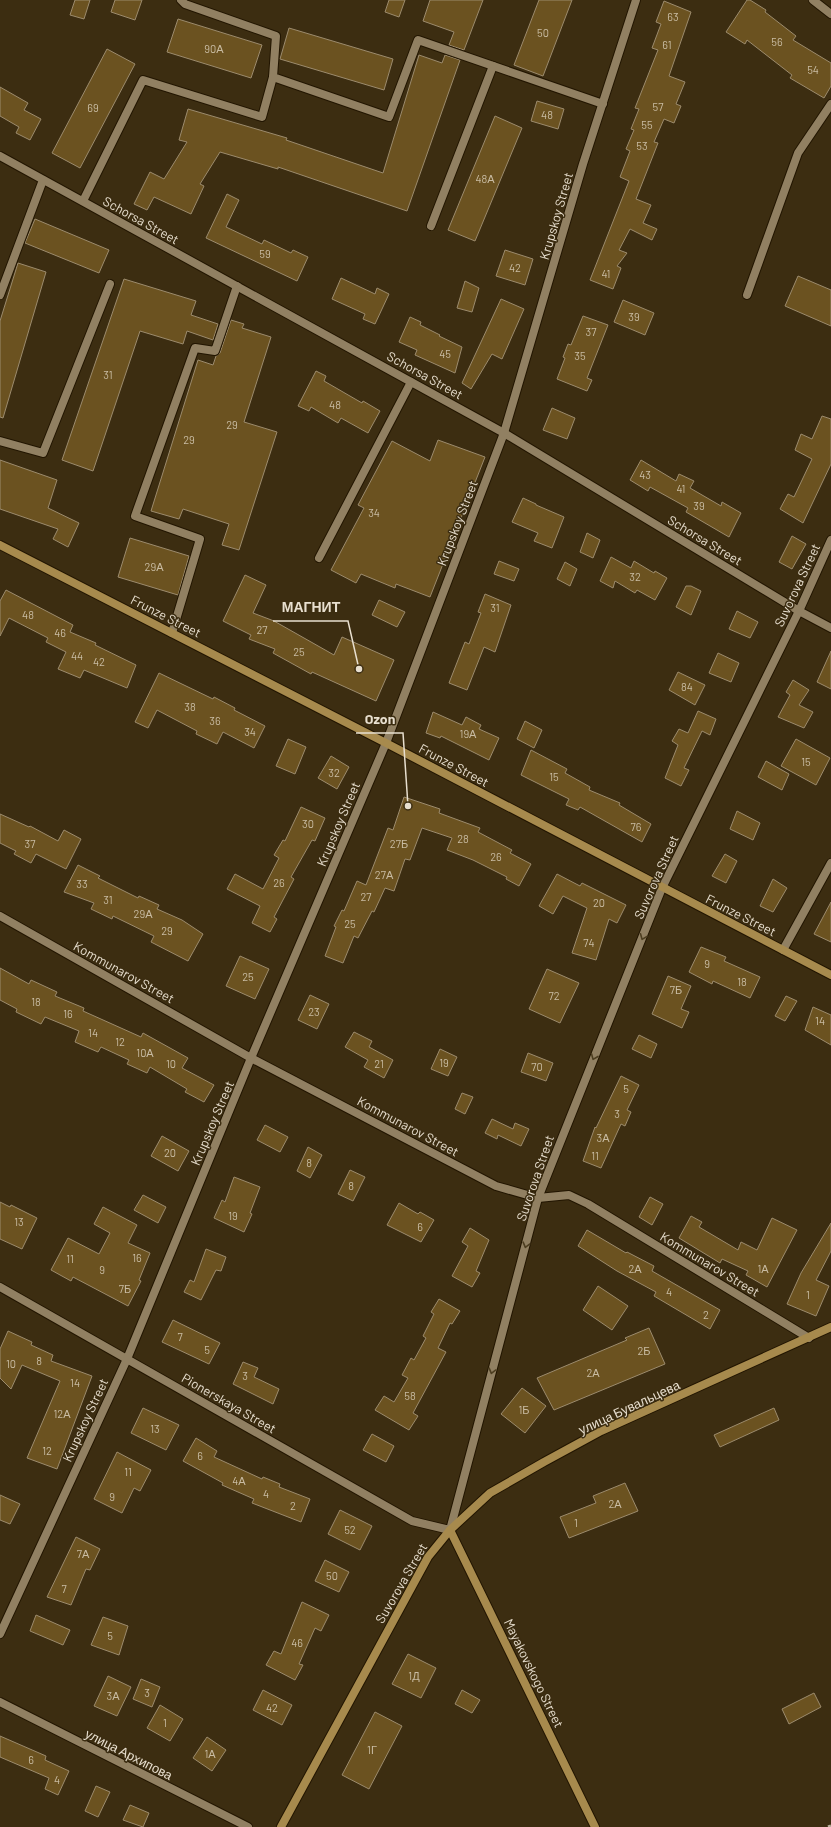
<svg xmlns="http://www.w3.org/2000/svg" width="831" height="1827" font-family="Barlow,sans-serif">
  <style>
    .building { fill: #6b5220; stroke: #9c8b6d }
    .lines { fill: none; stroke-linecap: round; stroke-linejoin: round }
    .lane-casing { stroke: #221500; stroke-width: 10 }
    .street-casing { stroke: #221500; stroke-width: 10 }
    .secondary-casing { stroke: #221500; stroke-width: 10 }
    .lane { stroke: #918062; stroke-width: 8 }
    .street { stroke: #918062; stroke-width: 8 }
    .secondary { stroke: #a78a4d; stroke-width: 8 }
    .rail { stroke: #bcb19e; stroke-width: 3; stroke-dasharray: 7 7; stroke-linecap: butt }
    .oneway { stroke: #4d3e21 }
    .labels { text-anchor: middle; stroke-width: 3; stroke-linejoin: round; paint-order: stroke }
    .number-label { font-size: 11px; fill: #c9bca3 }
    .street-label { font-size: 13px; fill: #e8dfcf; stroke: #3c2d11 }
    .leader { fill: none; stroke: #e8dfcf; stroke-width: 1.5 }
    .callout-dot { fill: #e8dfcf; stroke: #3c2d11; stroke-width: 1.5 }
    .callout-label { font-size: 14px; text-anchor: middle; font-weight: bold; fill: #e8dfcf; stroke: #3c2d11; stroke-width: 3; stroke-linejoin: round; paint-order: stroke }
  </style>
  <rect width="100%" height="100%" fill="#3c2d11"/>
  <g class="building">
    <polygon points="75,0 90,0 84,19 70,15"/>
    <polygon points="115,0 142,0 135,20 111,12"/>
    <polygon points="389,0 405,0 399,17 385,12"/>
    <polygon points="430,0 483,0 464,50 449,45 454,32 423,21"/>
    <polygon points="539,0 572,0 543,76 514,65"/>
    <polygon points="747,0 750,0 766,10 765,12 796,36 793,40 831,63 831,86 824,98 790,78 792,75 747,40 745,44 726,32"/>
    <polygon points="664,1 691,12 669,76 685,82 676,104 681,106 674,123 664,119 654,142 658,143 636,199 651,205 643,223 657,229 652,240 630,229 619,250 627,253 617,266 621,268 613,289 590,280 629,181 620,177 630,151 626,149 634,130 631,129 639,109 635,108 658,50 652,48 661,24 656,22"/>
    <polygon points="178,19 262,45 251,78 167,52"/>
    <polygon points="289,28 393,59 384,90 280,59"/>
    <polygon points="107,49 135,64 80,168 52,153"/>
    <polygon points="419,55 442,63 445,55 460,60 407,211 278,167 278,169 220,152 200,184 204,186 191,214 154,197 147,210 134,204 150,172 164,179 187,142 179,140 188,109 287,138 286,140 383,173"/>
    <polygon points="0,87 28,103 24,110 41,119 30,140 16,133 19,127 0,116"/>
    <polygon points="537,101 564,109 558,129 531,121"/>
    <polygon points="495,116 522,128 475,241 448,230"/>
    <polygon points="227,194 239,200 226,227 262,244 264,240 291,253 293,250 308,257 297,281 206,238"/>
    <polygon points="35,219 109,250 99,273 25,243"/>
    <polygon points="505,250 533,259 525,285 496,276"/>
    <polygon points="18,263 46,272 3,418 0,417 0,321"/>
    <polygon points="798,276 831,290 831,326 785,306"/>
    <polygon points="341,278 375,294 377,288 389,294 375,324 363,319 365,314 332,299"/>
    <polygon points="124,279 196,301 191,315 218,324 213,340 187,331 183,344 140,331 93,471 62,460"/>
    <polygon points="465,281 479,288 472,312 457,308"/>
    <polygon points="501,299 524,309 502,359 492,354 471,389 462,383"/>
    <polygon points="623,300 654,313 645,335 614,322"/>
    <polygon points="583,316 608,325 587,378 592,380 587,391 557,379 565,358 563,357 568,344 571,345"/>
    <polygon points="410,317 421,322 420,325 440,335 439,336 462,347 455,373 415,355 417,350 399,342"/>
    <polygon points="231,320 244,324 242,328 271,337 244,422 277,432 239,550 222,545 229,524 183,509 179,519 151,511 198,360 213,365 216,356 220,353"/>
    <polygon points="316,371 326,376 324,381 362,403 363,401 380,411 368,433 341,418 338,423 311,407 309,411 298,406"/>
    <polygon points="552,408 575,418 567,439 543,430"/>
    <polygon points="822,416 831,419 831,464 803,523 780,509 788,494 794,497 812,459 795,450 801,434 812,439"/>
    <polygon points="438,440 485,457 430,597 396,584 395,588 361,574 356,583 331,570 364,508 358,505 392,441 430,461"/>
    <polygon points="0,460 57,480 48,508 79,523 68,547 53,539 58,529 0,509"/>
    <polygon points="641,460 676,481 679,474 694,481 690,488 721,506 722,502 741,513 729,537 686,512 688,508 650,487 648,491 630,480"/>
    <polygon points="523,498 536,504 536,505 564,517 552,548 534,541 538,533 512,522"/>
    <polygon points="587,533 600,540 593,558 580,552"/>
    <polygon points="792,536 806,544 792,569 779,562"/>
    <polygon points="130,538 189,556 178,595 118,577"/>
    <polygon points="611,557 631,568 634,561 654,573 655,571 667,578 655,600 637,590 635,593 615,581 613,588 600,581"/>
    <polygon points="499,561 519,569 514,581 494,574"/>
    <polygon points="565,562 577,569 570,586 557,579"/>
    <polygon points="245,575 266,585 253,613 274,621 334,655 342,637 394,660 376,701 312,672 311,674 273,653 275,649 249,639 251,635 223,621"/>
    <polygon points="686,586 691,586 701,591 691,615 676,607"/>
    <polygon points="6,590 73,625 70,632 96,643 95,645 136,665 127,688 84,670 80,678 58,669 66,652 46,642 48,638 9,618 0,636 0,601"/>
    <polygon points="485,594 511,605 495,652 484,647 467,690 449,683 465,642 469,644 481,613 478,612"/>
    <polygon points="379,600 405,612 397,627 372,615"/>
    <polygon points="737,611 758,622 750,638 729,629"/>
    <polygon points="831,651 831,689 817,682"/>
    <polygon points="718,653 739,663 731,682 709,673"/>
    <polygon points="678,672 705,685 695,705 669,690"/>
    <polygon points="159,673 213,699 214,697 235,708 234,710 265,726 254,748 223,732 217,744 196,734 197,731 157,710 148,728 135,722"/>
    <polygon points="793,680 809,690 799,705 813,712 804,728 778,717 790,695 786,692"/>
    <polygon points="698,711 716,719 710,735 702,731 684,768 689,770 681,786 665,778 678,745 672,741 679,729 688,733"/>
    <polygon points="433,712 462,725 466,717 481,725 479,729 499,738 489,760 441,736 440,738 426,733"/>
    <polygon points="525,721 542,730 534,748 517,739"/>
    <polygon points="288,739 306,747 295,774 276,766"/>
    <polygon points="796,739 830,758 816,785 781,766"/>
    <polygon points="531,750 567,769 565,773 590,787 589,790 620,803 619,805 651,824 642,842 580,807 578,810 566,805 569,799 521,775"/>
    <polygon points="331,756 349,767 337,789 318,778"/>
    <polygon points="766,761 789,774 782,790 758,777"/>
    <polygon points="404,797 440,809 439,813 480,828 478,832 512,850 510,853 531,864 519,886 506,879 507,877 473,860 447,850 452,838 422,828 410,860 405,859 394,891 385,888 374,912 372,911 358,938 354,936 343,963 325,956 336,927 334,926 342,910 344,911 357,881 366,885 388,828 393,830"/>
    <polygon points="301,807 325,818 315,841 312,840 291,877 294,879 274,917 277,919 270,932 252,923 260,906 227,889 235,874 263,889 279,858 274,855 283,840 285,841"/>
    <polygon points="737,811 760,823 753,840 730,829"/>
    <polygon points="0,814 29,827 30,826 58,841 64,830 81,839 66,869 36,854 31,863 14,854 16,851 0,843"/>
    <polygon points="725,854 737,861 726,883 712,876"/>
    <polygon points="78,865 100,876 98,878 138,898 139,896 159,905 157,909 182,920 203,934 188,961 151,942 154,936 113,916 112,919 91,909 94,903 64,892"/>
    <polygon points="557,874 580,886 582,883 626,905 617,923 609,919 596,960 572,953 587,908 563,896 553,914 539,906"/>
    <polygon points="773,879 787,888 773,912 760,906"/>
    <polygon points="831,902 831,942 814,934"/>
    <polygon points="701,947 726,957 724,961 760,977 750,998 713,981 712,984 689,972"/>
    <polygon points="240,956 269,969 255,999 226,986"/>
    <polygon points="0,968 29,984 31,980 57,992 55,996 84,1008 83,1011 141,1037 143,1033 188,1058 182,1068 214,1085 204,1102 185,1092 187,1089 150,1067 147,1073 127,1064 129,1060 101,1047 98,1052 75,1042 79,1031 45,1017 41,1024 16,1012 17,1009 0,1000"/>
    <polygon points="547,969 579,983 560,1023 529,1009"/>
    <polygon points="668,976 691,986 681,1009 689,1012 682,1028 652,1014"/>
    <polygon points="310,995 329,1004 317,1029 298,1020"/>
    <polygon points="786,996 797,1001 785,1021 775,1016"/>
    <polygon points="813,1007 831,1015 831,1045 805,1030"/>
    <polygon points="354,1032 372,1041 369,1047 393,1060 384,1078 364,1067 368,1060 345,1047"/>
    <polygon points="639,1035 657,1044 651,1058 632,1049"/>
    <polygon points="440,1049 457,1057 448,1076 431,1069"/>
    <polygon points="528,1053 553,1063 546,1081 521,1072"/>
    <polygon points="621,1076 639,1085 627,1110 631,1112 625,1126 621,1124 601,1168 583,1161 595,1127 596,1128"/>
    <polygon points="462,1093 473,1097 465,1114 455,1109"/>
    <polygon points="492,1119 513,1129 515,1123 529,1129 521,1146 498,1135 497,1139 485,1133"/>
    <polygon points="265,1125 288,1137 280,1152 257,1140"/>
    <polygon points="162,1136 189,1151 178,1171 151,1156"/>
    <polygon points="308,1147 322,1155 310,1178 297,1171"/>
    <polygon points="350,1170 365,1177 353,1201 338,1194"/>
    <polygon points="234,1177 260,1187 250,1213 252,1214 244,1232 214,1218 222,1200 225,1202"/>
    <polygon points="143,1195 166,1207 158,1223 134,1210"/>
    <polygon points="650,1197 663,1204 652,1225 639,1217"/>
    <polygon points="0,1202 10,1207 11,1205 37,1218 22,1249 0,1239"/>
    <polygon points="399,1203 418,1214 420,1212 434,1220 421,1242 387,1225"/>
    <polygon points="103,1207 137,1225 128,1243 150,1253 139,1280 141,1281 128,1306 73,1277 71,1281 51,1270 68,1238 99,1254 110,1233 94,1224"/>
    <polygon points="691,1216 702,1222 699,1227 738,1250 741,1242 757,1250 772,1218 797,1230 767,1287 746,1275 748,1271 722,1259 720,1263 679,1238"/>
    <polygon points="831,1223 831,1251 816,1280 829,1286 816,1316 787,1304 801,1273"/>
    <polygon points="470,1228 489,1240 476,1271 480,1273 472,1287 452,1276 468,1246 462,1242"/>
    <polygon points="587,1230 626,1253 627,1252 654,1266 652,1271 720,1310 710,1329 654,1296 656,1292 617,1271 578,1246"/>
    <polygon points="206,1249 226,1257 221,1271 216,1270 201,1300 184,1292 190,1280 194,1282"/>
    <polygon points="598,1286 628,1306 612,1330 583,1310"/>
    <polygon points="439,1299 460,1311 452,1324 450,1323 438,1348 446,1352 413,1413 418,1416 409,1430 375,1410 384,1396 394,1402 408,1378 402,1375 411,1358 414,1360 426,1338 423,1336 434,1314 431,1312"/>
    <polygon points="173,1320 220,1343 209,1364 162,1342"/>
    <polygon points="649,1328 665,1364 554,1410 537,1378 627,1340 625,1338"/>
    <polygon points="8,1331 32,1342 31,1345 53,1355 51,1361 92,1376 57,1469 27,1458 60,1381 22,1365 11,1389 0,1378 0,1349"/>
    <polygon points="243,1362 258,1368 254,1377 279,1389 273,1404 233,1384"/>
    <polygon points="522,1388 546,1406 525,1433 501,1414"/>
    <polygon points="143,1408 179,1425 166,1450 131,1433"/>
    <polygon points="774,1408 779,1420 720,1447 714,1435"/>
    <polygon points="372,1434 394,1446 386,1462 363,1450"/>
    <polygon points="196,1438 217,1451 214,1457 262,1479 263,1477 280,1484 279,1487 310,1499 301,1522 252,1503 254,1499 222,1485 223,1483 183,1461"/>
    <polygon points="117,1452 151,1470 140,1491 134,1488 122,1513 94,1499"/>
    <polygon points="625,1483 638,1511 569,1538 560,1517 596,1503 593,1496"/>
    <polygon points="0,1495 20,1504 10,1524 0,1520"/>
    <polygon points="340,1510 372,1526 360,1550 328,1534"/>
    <polygon points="76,1537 100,1549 90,1570 86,1569 71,1605 47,1597"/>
    <polygon points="325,1560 349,1572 339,1592 315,1581"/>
    <polygon points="302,1602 329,1615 321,1631 315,1628 299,1664 303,1665 295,1680 266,1665 274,1651 281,1654"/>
    <polygon points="36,1615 70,1630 63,1645 30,1631"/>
    <polygon points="103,1617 128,1626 119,1655 91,1645"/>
    <polygon points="408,1654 436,1668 421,1698 392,1684"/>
    <polygon points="108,1676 131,1687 117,1716 94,1706"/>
    <polygon points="141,1679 160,1687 152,1707 133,1699"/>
    <polygon points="263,1690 292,1705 282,1725 253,1710"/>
    <polygon points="462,1690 480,1700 472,1713 455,1704"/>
    <polygon points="814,1693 821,1707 789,1724 782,1709"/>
    <polygon points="160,1705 183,1719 170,1741 147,1728"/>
    <polygon points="375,1712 402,1726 369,1789 342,1775"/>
    <polygon points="0,1736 46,1756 45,1760 69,1771 58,1795 45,1789 49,1778 0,1757"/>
    <polygon points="207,1737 226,1750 212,1771 193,1758"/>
    <polygon points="96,1786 110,1792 98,1817 85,1811"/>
    <polygon points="130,1805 149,1813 143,1827 123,1820"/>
  </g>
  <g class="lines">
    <defs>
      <g id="lane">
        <polyline points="181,0 185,4 276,36 273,77 389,117 418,40 603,104"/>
        <polyline points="83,201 143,80 262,117 273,77"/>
        <polyline points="431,226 493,66"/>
        <polyline points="0,295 43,180"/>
        <polyline points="747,295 798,153 831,104"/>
        <polyline points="0,441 43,453 110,284"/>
        <polyline points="319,558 411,382"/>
        <polyline points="172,633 200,539 135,516 195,348 215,351 237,286"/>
      </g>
      <g id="street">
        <polyline points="813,0 831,14"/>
        <polyline points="0,156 504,433 799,611 831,628"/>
        <polyline points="0,916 251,1058 496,1186 538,1198 569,1195 588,1204 809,1338"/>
        <polyline points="783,950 831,863"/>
        <polyline points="0,1287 412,1521 450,1530 538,1198 662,888 799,611 831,540"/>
        <polyline points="0,1634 127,1359 251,1058 386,743 504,433 583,164 636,0"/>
        <polyline points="0,1702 248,1827"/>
      </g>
      <g id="secondary">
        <polyline points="0,545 386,743 831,975"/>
        <polyline points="450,1530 595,1827"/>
        <polyline points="281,1827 428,1557 450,1530 490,1493 544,1462 601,1431 831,1327"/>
      </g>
    </defs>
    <use href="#lane" class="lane-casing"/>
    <use href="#street" class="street-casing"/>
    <use href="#secondary" class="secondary-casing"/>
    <use href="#lane" class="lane"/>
    <use href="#street" class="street"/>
    <use href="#secondary" class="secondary"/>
    <polyline class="rail" points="828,1827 831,1826"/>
  </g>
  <defs><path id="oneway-chevron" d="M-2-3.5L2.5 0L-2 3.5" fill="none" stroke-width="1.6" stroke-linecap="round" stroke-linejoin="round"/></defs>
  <g class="oneway">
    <use href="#oneway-chevron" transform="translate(643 937) rotate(112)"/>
    <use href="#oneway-chevron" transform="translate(594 1057) rotate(112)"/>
    <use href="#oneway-chevron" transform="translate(526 1245) rotate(105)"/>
    <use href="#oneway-chevron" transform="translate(492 1371) rotate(105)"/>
  </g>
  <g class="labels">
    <g class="number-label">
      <text x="673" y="21">63</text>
      <text x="543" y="37">50</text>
      <text x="777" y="46">56</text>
      <text x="667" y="49">61</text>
      <text x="214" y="53">90А</text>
      <text x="813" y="74">54</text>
      <text x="658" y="111">57</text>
      <text x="93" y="112">69</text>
      <text x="547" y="119">48</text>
      <text x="647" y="129">55</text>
      <text x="642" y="150">53</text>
      <text x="485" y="183">48А</text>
      <text x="265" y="258">59</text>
      <text x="515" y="272">42</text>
      <text x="606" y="278">41</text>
      <text x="634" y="321">39</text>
      <text x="591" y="336">37</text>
      <text x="445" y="358">45</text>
      <text x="580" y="360">35</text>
      <text x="108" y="379">31</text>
      <text x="335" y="409">48</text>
      <text x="232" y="429">29</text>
      <text x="189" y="444">29</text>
      <text x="645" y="479">43</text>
      <text x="681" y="493">41</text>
      <text x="699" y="510">39</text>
      <text x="374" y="517">34</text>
      <text x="154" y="571">29А</text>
      <text x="635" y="581">32</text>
      <text x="495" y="612">31</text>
      <text x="28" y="619">48</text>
      <text x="262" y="634">27</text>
      <text x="60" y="637">46</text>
      <text x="299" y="656">25</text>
      <text x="77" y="660">44</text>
      <text x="99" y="666">42</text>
      <text x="687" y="691">84</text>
      <text x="190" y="711">38</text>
      <text x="215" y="725">36</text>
      <text x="250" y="736">34</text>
      <text x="468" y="738">19А</text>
      <text x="806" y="766">15</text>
      <text x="334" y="777">32</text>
      <text x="554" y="781">15</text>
      <text x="308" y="828">30</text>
      <text x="636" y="831">76</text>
      <text x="463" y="843">28</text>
      <text x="30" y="848">37</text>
      <text x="399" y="848">27Б</text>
      <text x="496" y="861">26</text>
      <text x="384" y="879">27А</text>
      <text x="279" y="887">26</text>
      <text x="82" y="888">33</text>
      <text x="366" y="901">27</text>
      <text x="108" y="904">31</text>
      <text x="599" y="907">20</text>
      <text x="143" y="918">29А</text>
      <text x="350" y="928">25</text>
      <text x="167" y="935">29</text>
      <text x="589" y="947">74</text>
      <text x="707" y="968">9</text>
      <text x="248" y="981">25</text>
      <text x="742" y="986">18</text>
      <text x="676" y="994">7Б</text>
      <text x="554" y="1000">72</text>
      <text x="36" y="1006">18</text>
      <text x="314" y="1016">23</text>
      <text x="68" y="1018">16</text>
      <text x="820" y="1025">14</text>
      <text x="93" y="1037">14</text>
      <text x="120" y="1046">12</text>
      <text x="145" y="1057">10А</text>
      <text x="444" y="1067">19</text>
      <text x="171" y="1068">10</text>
      <text x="379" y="1068">21</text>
      <text x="537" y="1071">70</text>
      <text x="626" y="1093">5</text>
      <text x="617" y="1118">3</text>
      <text x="603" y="1142">3А</text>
      <text x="170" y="1157">20</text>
      <text x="595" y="1160">11</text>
      <text x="309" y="1167">8</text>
      <text x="351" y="1190">8</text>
      <text x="233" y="1220">19</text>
      <text x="19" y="1226">13</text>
      <text x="420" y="1231">6</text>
      <text x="137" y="1262">16</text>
      <text x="70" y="1263">11</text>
      <text x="635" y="1273">2А</text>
      <text x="763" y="1273">1А</text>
      <text x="102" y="1274">9</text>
      <text x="125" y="1293">7Б</text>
      <text x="669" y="1296">4</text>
      <text x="808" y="1299">1</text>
      <text x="706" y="1319">2</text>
      <text x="180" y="1341">7</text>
      <text x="207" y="1354">5</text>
      <text x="644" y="1355">2Б</text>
      <text x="39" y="1365">8</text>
      <text x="11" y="1368">10</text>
      <text x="593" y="1377">2А</text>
      <text x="245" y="1380">3</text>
      <text x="75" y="1387">14</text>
      <text x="410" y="1400">58</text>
      <text x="524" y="1414">1Б</text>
      <text x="62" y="1418">12А</text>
      <text x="155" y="1433">13</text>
      <text x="47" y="1455">12</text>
      <text x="200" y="1460">6</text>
      <text x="128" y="1476">11</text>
      <text x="239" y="1485">4А</text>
      <text x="266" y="1498">4</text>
      <text x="112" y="1501">9</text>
      <text x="615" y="1508">2А</text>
      <text x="293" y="1510">2</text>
      <text x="576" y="1527">1</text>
      <text x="350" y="1534">52</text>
      <text x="83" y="1558">7А</text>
      <text x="332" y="1580">50</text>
      <text x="64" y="1593">7</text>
      <text x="110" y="1640">5</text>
      <text x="297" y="1647">46</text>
      <text x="414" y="1680">1Д</text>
      <text x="147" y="1697">3</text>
      <text x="113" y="1700">3А</text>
      <text x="272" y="1712">42</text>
      <text x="165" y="1727">1</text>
      <text x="372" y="1754">1Г</text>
      <text x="210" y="1758">1А</text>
      <text x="31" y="1764">6</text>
      <text x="57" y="1784">4</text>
    </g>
    <g class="street-label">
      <text transform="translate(556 216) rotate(-74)" y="5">Krupskoy Street</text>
      <text transform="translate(141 220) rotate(29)" y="5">Schorsa Street</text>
      <text transform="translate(425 375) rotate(29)" y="5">Schorsa Street</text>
      <text transform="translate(457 523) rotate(-69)" y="5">Krupskoy Street</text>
      <text transform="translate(705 540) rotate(31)" y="5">Schorsa Street</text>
      <text transform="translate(797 585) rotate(-65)" y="5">Suvorova Street</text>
      <text transform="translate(166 616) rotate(27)" y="5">Frunze Street</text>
      <text transform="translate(454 765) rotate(28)" y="5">Frunze Street</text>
      <text transform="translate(338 824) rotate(-67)" y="5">Krupskoy Street</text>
      <text transform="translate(656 877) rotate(-66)" y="5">Suvorova Street</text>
      <text transform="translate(741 915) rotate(27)" y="5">Frunze Street</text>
      <text transform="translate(124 972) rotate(29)" y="5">Kommunarov Street</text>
      <text transform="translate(212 1123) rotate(-67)" y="5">Krupskoy Street</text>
      <text transform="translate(408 1126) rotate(28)" y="5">Kommunarov Street</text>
      <text transform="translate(535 1178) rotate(-71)" y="5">Suvorova Street</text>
      <text transform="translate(710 1264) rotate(31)" y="5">Kommunarov Street</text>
      <text transform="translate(229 1403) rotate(30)" y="5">Pionerskaya Street</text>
      <text transform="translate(629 1407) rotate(-25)" y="5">улица Бувальцева</text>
      <text transform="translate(85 1420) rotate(-65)" y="5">Krupskoy Street</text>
      <text transform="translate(401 1583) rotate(-60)" y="5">Suvorova Street</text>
      <text transform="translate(534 1673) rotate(64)" y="5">Mayakovskogo Street</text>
      <text transform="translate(129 1754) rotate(27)" y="5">улица Архипова</text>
    </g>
  </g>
  <path class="leader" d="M359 669L348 621H273M408 806L403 733H356"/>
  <g class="callout-dot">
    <circle cx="359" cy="669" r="4"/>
    <circle cx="408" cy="806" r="4"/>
  </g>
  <g class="callout-label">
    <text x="311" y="612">МАГНИТ</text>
    <text x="380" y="724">Ozon</text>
  </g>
</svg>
